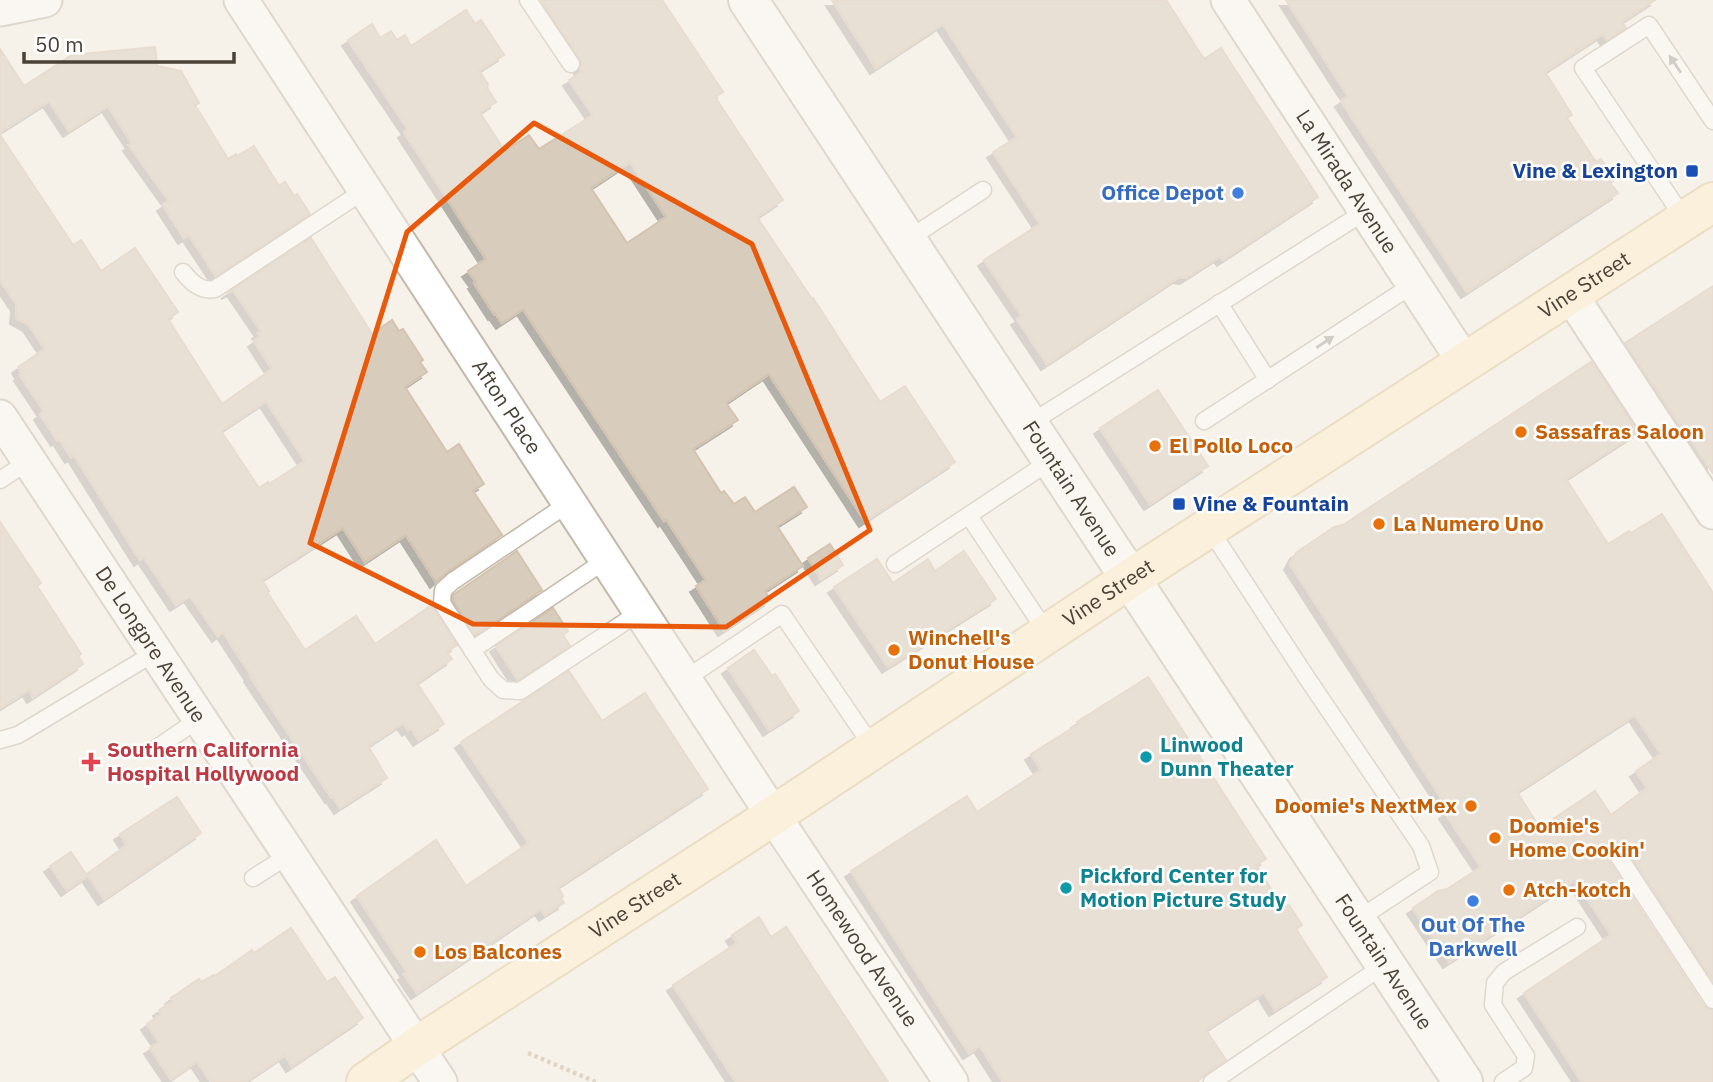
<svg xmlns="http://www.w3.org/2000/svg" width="1713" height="1082" font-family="'IBM Plex Sans',sans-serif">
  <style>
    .building { fill: #d8cdbd; stroke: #d4c4af; stroke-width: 2; fill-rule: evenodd; filter: url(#shadow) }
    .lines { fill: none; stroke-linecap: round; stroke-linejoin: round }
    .service-casing { stroke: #c2b9aa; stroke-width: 19 }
    .minor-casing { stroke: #c2b9aa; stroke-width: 37 }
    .tertiary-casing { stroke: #c2b9aa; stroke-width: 42 }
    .secondary-casing { stroke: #ddc797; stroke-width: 42 }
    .path { stroke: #c5b49a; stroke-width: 4.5; stroke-dasharray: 3.5 3.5; stroke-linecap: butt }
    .service { stroke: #fff; stroke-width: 16 }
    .minor { stroke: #fff; stroke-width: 33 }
    .tertiary { stroke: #fff; stroke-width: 38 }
    .secondary { stroke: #fff0c9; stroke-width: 38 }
    .oneway { fill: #a4a09a }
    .marked { fill: none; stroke: #e8590c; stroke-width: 5; stroke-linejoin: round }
    .transit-dot { fill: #1a4fb4; stroke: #fff; stroke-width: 2.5 }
    .shop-dot { fill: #3f7fe0; stroke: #fff; stroke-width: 2.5 }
    .food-dot { fill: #e8710a; stroke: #fff; stroke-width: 2.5 }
    .culture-dot { fill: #0f9aa8; stroke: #fff; stroke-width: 2.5 }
    .health-dot { fill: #e0444e; stroke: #fff; stroke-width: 2.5 }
    .labels { text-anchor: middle; stroke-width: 5; stroke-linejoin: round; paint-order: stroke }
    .transit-label { font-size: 21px; font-weight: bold; fill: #164399; stroke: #fff; text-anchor: end }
    .street-label { font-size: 21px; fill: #4a4236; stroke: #fff }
    .shop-label { font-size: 21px; font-weight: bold; fill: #366cbe; stroke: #fff; text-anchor: end }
    .food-label { font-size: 21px; font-weight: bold; fill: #c56008; stroke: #fff; text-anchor: start }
    .culture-label { font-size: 21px; font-weight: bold; fill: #0d838f; stroke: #fff; text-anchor: start }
    .health-label { font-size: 21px; font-weight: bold; fill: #be3a42; stroke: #fff; text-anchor: start }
  </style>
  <defs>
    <filter id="shadow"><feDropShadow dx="-6" dy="6" stdDeviation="0" flood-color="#0004"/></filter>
  </defs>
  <rect width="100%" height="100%" fill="#f6f1e9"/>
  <g class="building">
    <path d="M 541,0 L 662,0 L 723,92 L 715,97 L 783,200 L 757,217 L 812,299 L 813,298 L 880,402 L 905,386 L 955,462 L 865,521 L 769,374 L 726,403 L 738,420 L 693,449 L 721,493 L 724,491 L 734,504 L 745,497 L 755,512 L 794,487 L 807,507 L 777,526 L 803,566 L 765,591 L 770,600 L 724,630 L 696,586 L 706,580 L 666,519 L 664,521 L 523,309 L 502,323 L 495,313 L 494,314 L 474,283 L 476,282 L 468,271 L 486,259 L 404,132 L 408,129 L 348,40 L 372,24 L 380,38 L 391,31 L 397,40 L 405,35 L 411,46 L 466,10 L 475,24 L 481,20 L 504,55 L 479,71 L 488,84 L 487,88 L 496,102 L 480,113 L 505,151 L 529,135 L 539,149 L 593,115 L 569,80 L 582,72 L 580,69 L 581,64 L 580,59 ZM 630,162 L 666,217 L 627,243 L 591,188 Z"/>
    <polygon points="832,0 1166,0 1204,59 1221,48 1318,197 1223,260 1220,256 1186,278 1179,277 1047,364 1017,319 1022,316 984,260 1040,224 993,152 1017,137 943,24 876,68"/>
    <polygon points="1286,0 1655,0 1622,22 1626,28 1607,40 1603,34 1545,72 1572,115 1567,118 1596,162 1601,159 1615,179 1610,183 1618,193 1467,292 1341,101 1348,96"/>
    <polygon points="155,47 157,66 181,71 199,103 195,105 228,159 236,154 237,156 254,146 279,186 285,182 294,196 297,194 310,214 216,276 189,235 184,238 163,205 169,201 129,145 132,143 108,106 69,131 49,101 0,132 0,49 24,86 72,55"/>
    <path d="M 0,135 L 73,245 L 81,240 L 101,271 L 135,248 L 178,312 L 168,319 L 222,404 L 272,369 L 254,341 L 261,336 L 258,333 L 261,331 L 233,290 L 227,293 L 311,238 L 372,334 L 392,320 L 399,331 L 403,329 L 423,360 L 420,362 L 427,372 L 405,387 L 447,452 L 459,444 L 484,484 L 473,491 L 502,535 L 447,572 L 436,582 L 406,535 L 365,562 L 343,528 L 262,580 L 269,591 L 267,592 L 305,650 L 356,616 L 375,644 L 432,605 L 457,645 L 447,652 L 452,659 L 417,683 L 444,724 L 419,740 L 411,728 L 408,730 L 403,723 L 368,746 L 387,778 L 340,808 L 332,796 L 331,797 L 250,676 L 251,675 L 223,632 L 218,636 L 190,596 L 176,605 L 144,557 L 140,560 L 74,455 L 71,457 L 59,438 L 57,440 L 40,414 L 44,411 L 20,375 L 22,374 L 18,367 L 45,349 L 29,325 L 16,318 L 17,305 L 0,280 ZM 266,401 L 305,461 L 269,484 L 268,482 L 259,488 L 221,431 Z"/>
    <polygon points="1713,286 1713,473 1625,343"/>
    <path d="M 1591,362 L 1638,432 L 1566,479 L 1608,544 L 1629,531 L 1631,533 L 1662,514 L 1713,593 L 1713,981 L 1626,848 L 1621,844 L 1616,844 L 1608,849 L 1607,854 L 1608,860 L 1704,1006 L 1713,1010 L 1713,1082 L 1582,1082 L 1524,993 L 1611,935 L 1575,880 L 1449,962 L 1413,908 L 1438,891 L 1447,889 L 1481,867 L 1445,813 L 1449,810 L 1290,564 L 1296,553 L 1334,527 L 1343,525 ZM 1635,715 L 1661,754 L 1636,771 L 1647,788 L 1611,815 L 1595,791 L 1540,828 L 1517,792 Z"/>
    <polygon points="1158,390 1208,466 1150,504 1100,428"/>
    <polygon points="0,522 41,583 37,586 81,654 78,656 83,664 33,697 29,690 0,708"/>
    <polygon points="830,544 843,565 821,579 808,558"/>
    <polygon points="517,551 542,590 485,629 474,634 453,600 453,595"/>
    <polygon points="964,551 996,599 888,667 834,587 877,559 893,583 928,559 935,571"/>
    <polygon points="553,608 568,631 563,635 570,646 518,680 496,646"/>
    <polygon points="754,650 772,676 775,674 799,711 769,730 728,668"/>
    <polygon points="569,671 602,721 645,693 708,789 558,887 563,896 561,898 564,903 545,915 541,909 417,993 404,974 407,972 357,896 436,840 466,886 529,843 461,742"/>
    <polygon points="1148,677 1266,859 1256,865 1283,908 1289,905 1302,925 1296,929 1327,977 1275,1010 1264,992 1206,1030 1226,1060 1206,1073 1197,1082 1003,1082 980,1046 969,1053 851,871 967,796 977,812 1041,770 1031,754 1079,724 1077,722"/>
    <polygon points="177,797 201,833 104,899 87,874 127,845 120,834"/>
    <polygon points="71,852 87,876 67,890 50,866"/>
    <polygon points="759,917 771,937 786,927 888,1082 736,1082 673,985 737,943 732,935"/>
    <polygon points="291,928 327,982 335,977 363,1018 292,1066 285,1055 245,1082 211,1082 197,1061 171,1079 150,1048 159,1042 147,1024 161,1014 159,1010 173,1001 171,998 199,979 201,982 214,975 215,976 252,950 254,953"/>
  </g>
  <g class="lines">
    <defs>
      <g id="service">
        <polyline points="528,0 571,64"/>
        <polyline points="1685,220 1583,68 1649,25 1713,121"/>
        <polyline points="907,240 983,190"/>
        <path d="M 183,272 C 191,282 201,292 215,289 L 365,190"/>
        <polyline points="1219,303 1268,380"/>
        <polyline points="1204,421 1414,284"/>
        <polyline points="1029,424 1366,211"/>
        <polyline points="0,480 29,461"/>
        <polyline points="569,503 453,581 443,590 442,603 491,679 503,690 520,691 640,612"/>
        <polyline points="969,516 1047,633"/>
        <polyline points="1209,528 1307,678 1421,846 1430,872 1357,920"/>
        <polyline points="895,564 1052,460"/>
        <polyline points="472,650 606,560"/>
        <polyline points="684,680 782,614 874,749"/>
        <polyline points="0,740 18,735 156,652"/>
        <polyline points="155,749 199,719"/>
        <polyline points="1617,854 1713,1000"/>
        <polyline points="253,878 289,855"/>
        <polyline points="1212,1082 1386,964"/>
        <polyline points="1503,1082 1524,1068 1526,1056 1493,1005 1495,983 1504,972 1577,927"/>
      </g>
      <g id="minor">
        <path id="s1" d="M 241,0 L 773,815 L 951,1082"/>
        <path id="s2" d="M 1228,0 L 1465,363"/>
        <polyline points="0,9 45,0"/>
        <polyline points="1570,294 1713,512"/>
        <path id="s3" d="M 0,417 L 440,1082"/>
      </g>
      <g id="tertiary">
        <path id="s4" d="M 748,0 L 1463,1082"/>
      </g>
      <g id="secondary">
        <path id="s5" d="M 366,1082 L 416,1047 L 747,833 L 1131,578 L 1713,202"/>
      </g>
    </defs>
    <use href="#service" class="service-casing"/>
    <use href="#minor" class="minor-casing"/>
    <use href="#tertiary" class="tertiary-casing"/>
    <use href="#secondary" class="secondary-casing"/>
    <polyline class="path" points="528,1053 596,1082"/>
    <use href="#service" class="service"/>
    <use href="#minor" class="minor"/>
    <use href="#tertiary" class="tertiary"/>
    <use href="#secondary" class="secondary"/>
  </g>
  <defs><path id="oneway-solid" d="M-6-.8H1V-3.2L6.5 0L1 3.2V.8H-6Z" transform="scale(1.75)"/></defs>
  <g class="oneway">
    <use href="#oneway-solid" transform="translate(1675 64) rotate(-124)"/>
    <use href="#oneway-solid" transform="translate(1325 342) rotate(-33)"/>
  </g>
  <path d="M0 0H1713V1082H0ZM 534,123 L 752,244 L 870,530 L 726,627 L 473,624 L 310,543 L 407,232 Z" fill="#f6f1e9" fill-opacity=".55" fill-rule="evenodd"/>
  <path class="marked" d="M 534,123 L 752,244 L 870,530 L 726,627 L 473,624 L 310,543 L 407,232 Z"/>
  <g class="transit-dot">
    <rect x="1685" y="164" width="14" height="14" rx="3.5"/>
    <rect x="1172" y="497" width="14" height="14" rx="3.5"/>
  </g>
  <g class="shop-dot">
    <circle cx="1238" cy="193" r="7"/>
    <circle cx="1473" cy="901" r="7"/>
  </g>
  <g class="food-dot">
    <circle cx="1521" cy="432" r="7"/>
    <circle cx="1155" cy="446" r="7"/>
    <circle cx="1379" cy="524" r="7"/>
    <circle cx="894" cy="650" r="7"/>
    <circle cx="1471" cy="806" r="7"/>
    <circle cx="1495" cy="838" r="7"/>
    <circle cx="1509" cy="890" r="7"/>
    <circle cx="420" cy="952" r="7"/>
  </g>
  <g class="culture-dot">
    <circle cx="1146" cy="757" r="7"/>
    <circle cx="1066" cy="888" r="7"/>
  </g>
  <path class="health-dot" d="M87.5 751.5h7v7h7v7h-7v7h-7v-7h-7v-7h7z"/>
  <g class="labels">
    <g class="transit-label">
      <text x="1678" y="178">Vine &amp; Lexington</text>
      <text x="1193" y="511" text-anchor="start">Vine &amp; Fountain</text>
    </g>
    <g class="street-label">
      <text dy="7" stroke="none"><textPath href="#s2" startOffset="217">La Mirada Avenue</textPath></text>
      <text dy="7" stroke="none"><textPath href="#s5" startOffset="1456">Vine Street</textPath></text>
      <text dy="7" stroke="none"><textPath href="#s1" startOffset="486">Afton Place</textPath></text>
      <text dy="7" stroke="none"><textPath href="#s4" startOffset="586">Fountain Avenue</textPath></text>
      <text dy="7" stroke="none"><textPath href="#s5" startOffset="889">Vine Street</textPath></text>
      <text dy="7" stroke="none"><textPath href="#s3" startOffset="273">De Longpre Avenue</textPath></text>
      <text dy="7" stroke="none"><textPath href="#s5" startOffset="322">Vine Street</textPath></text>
      <text dy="7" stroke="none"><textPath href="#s1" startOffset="1134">Homewood Avenue</textPath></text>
      <text dy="7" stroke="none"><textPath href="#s4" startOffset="1153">Fountain Avenue</textPath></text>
    </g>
    <g class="shop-label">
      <text x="1224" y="200">Office Depot</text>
      <text x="1473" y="932" text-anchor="middle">Out Of The<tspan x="1473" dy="24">Darkwell</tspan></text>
    </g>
    <g class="food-label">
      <text x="1535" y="439">Sassafras Saloon</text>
      <text x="1169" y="453">El Pollo Loco</text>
      <text x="1393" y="531">La Numero Uno</text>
      <text x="908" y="645">Winchell's<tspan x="908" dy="24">Donut House</tspan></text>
      <text x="1457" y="813" text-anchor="end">Doomie's NextMex</text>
      <text x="1509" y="833">Doomie's<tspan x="1509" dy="24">Home Cookin'</tspan></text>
      <text x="1523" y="897">Atch-kotch</text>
      <text x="434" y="959">Los Balcones</text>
    </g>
    <g class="culture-label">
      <text x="1160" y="752">Linwood<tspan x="1160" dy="24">Dunn Theater</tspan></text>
      <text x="1080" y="883">Pickford Center for<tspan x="1080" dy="24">Motion Picture Study</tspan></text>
    </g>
    <g class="health-label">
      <text x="107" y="757">Southern California<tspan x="107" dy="24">Hospital Hollywood</tspan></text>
    </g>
  </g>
  <path d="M24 52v10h210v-10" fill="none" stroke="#4a4236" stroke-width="3.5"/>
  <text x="35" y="52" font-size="21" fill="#4a4236" stroke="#ffffff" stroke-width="5" paint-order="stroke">50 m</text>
</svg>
